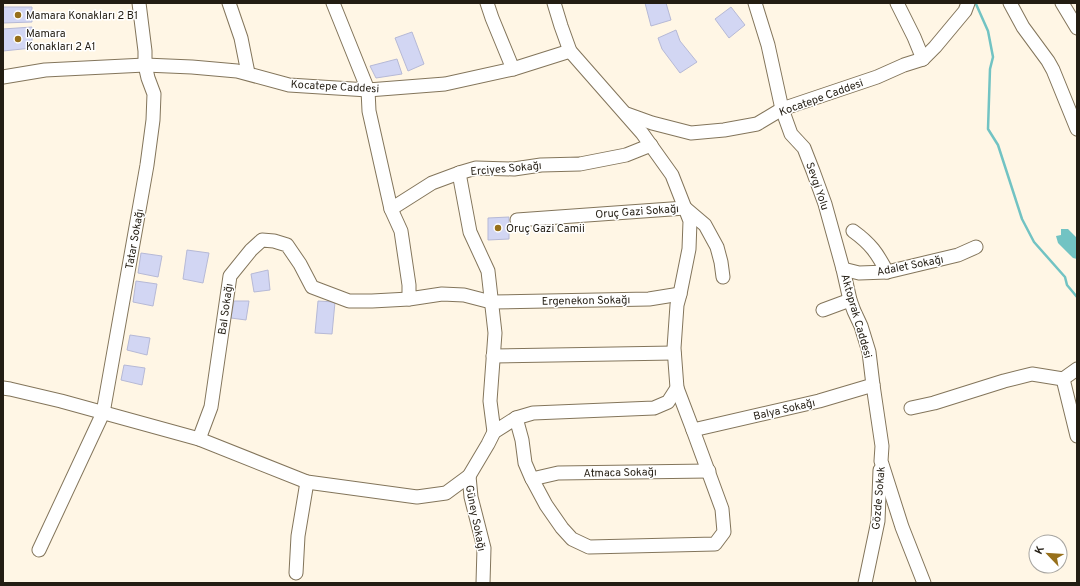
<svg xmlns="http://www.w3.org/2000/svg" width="1080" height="586" font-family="Overpass,sans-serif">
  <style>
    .water { fill: #72c3c3 }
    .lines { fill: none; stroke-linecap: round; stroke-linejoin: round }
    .stream { stroke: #72c3c3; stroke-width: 2.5 }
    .building { fill: #d2d6f3; stroke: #b6b9d6 }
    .minor-casing { stroke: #83755b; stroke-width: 15 }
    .minor { stroke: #fff; stroke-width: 13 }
    .poi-dot { fill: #97701b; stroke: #fff; stroke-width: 1.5 }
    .labels { text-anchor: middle; stroke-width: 3; stroke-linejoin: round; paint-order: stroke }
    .poi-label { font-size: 11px; fill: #231d13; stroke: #fff; text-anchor: start }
    .street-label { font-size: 11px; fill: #231d13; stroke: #fff }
  </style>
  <rect width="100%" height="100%" fill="#fff6e5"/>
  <polygon class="water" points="1061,229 1068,229 1077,238 1077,259 1073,258 1058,243 1056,236 1061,235"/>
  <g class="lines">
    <polyline class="stream" points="976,4 988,31 993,57 990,69 988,129 998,145 1022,219 1034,242 1065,277 1067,285 1077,297"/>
  </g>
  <g class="building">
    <polygon points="645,3 666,3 671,20 651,26"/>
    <polygon points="3,7 32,7 32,22 3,23"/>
    <polygon points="731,7 745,25 729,38 715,19"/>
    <polygon points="32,27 32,48 3,51 3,29"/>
    <polygon points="676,30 680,41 697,62 680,73 662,49 658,38"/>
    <polygon points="412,32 424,64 408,71 395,38"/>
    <polygon points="397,59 402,74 376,78 370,66"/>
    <polygon points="509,217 509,239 488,240 488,218"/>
    <polygon points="187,250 209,253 203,283 183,279"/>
    <polygon points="141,253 162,256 158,277 138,273"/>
    <polygon points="268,270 270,290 254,292 251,274"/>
    <polygon points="136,281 157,284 153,306 133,302"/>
    <polygon points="234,301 249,301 246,320 231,318"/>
    <polygon points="318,301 335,302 332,334 315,333"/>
    <polygon points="130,335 150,338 147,355 127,350"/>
    <polygon points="124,365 145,368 142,385 121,380"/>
  </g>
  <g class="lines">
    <defs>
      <g id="minor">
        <polyline points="229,3 241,38 248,73"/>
        <polyline points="333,3 368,90 369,111 391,209 401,231 409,285 409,299 442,294 464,295 491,302 649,299 680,294"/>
        <polyline points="487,3 492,18 513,69"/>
        <polyline points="755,3 768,45 782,109 791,134 804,148 813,171 825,204 843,269 850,300 854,311 861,326 869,352 873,385 882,446 881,461 902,527 924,583"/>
        <polyline points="897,3 914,37 923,59"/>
        <polyline points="1010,3 1023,27 1048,61 1053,70 1077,129"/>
        <polyline points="1062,3 1077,28"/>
        <polyline points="3,77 45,70 145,65 192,67 237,71 289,85 368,90 445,84 513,69 570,51"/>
        <polyline points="627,114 652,123 691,133 724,130 757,124 782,109 877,77 904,65 923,59 935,47 965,11 968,3"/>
        <polyline points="459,173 470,232 488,271 495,333 490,401 494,432"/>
        <polyline points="391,209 432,183 459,173 476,168 514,169 541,165 580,164 626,155 651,145"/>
        <polyline points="517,220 685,208 705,225 717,247 721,262 723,277"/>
        <path d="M 853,231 C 871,244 877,253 887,272"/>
        <polyline points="843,269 859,273 887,272 958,255 976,247"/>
        <polyline points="823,310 850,300"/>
        <polyline points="493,356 674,353"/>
        <polyline points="1077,369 1063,379 1077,436"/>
        <polyline points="3,388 10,389 61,401 199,439 307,482 417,497 446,493 469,476 488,444 494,432 516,418 533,413 654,408 668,402 677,388 674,348 677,305 680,294 689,249 690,221 672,175 642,133 570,51 561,26 554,3"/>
        <polyline points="911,408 934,403 1004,381 1032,374 1063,379"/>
        <polyline points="516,418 522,440 525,463 531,477 546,505 562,528 572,539 589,547 715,544 724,532 722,509 693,430 677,388"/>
        <polyline points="693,430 819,401 873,385"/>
        <polyline points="199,439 211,407 230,276 251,250 262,240 274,241 287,245 300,264 312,287 349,301 372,301 409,299"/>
        <polyline points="469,476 471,497 484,548 483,583"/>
        <polyline points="532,479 558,473 709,471"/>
        <polyline points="39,550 103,413 147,165 153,120 154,94 148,78 145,65 145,51 139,3"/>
        <polyline points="296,573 298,536 307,482"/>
        <polyline points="865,583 878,521 880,470"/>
      </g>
    </defs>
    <use href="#minor" class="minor-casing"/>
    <use href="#minor" class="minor"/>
  </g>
  <g class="poi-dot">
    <circle cx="18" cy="15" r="4"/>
    <circle cx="18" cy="39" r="4"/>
    <circle cx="498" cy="228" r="4"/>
  </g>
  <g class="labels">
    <g class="poi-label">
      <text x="26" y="19">Mamara Konakları 2 B1</text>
      <text x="26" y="37">Mamara<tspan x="26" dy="13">Konakları 2 A1</tspan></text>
      <text x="506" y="232">Oruç Gazi Camii</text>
    </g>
    <g class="street-label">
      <text transform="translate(335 86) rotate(3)" y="4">Kocatepe Caddesi</text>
      <text transform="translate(821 97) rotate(-20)" y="4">Kocatepe Caddesi</text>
      <text transform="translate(506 168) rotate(-5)" y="4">Erciyes Sokağı</text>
      <text transform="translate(818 186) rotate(71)" y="4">Sevgi Yolu</text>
      <text transform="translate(637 211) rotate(-4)" y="4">Oruç Gazi Sokağı</text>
      <text transform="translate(134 239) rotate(-80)" y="4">Tatar Sokağı</text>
      <text transform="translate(910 265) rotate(-11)" y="4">Adalet Sokağı</text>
      <text transform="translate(586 300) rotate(-1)" y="4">Ergenekon Sokağı</text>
      <text transform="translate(225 309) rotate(-82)" y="4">Bal Sokağı</text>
      <text transform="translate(857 316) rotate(74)" y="4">Aktoprak Caddesi</text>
      <text transform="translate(784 409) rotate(-13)" y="4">Balya Sokağı</text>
      <text transform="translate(620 472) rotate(-1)" y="4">Atmaca Sokağı</text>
      <text transform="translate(878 498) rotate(-85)" y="4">Gözde Sokak</text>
      <text transform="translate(476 518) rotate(79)" y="4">Güney Sokağı</text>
    </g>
  </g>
  <rect width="1080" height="586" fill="none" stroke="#231d13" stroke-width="8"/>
  <g transform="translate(1048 554) rotate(295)"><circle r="19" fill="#ffffff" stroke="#a7a5a1"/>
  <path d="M0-3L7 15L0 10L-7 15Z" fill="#97701b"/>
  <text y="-6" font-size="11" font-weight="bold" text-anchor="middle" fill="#231d13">K</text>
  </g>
</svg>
